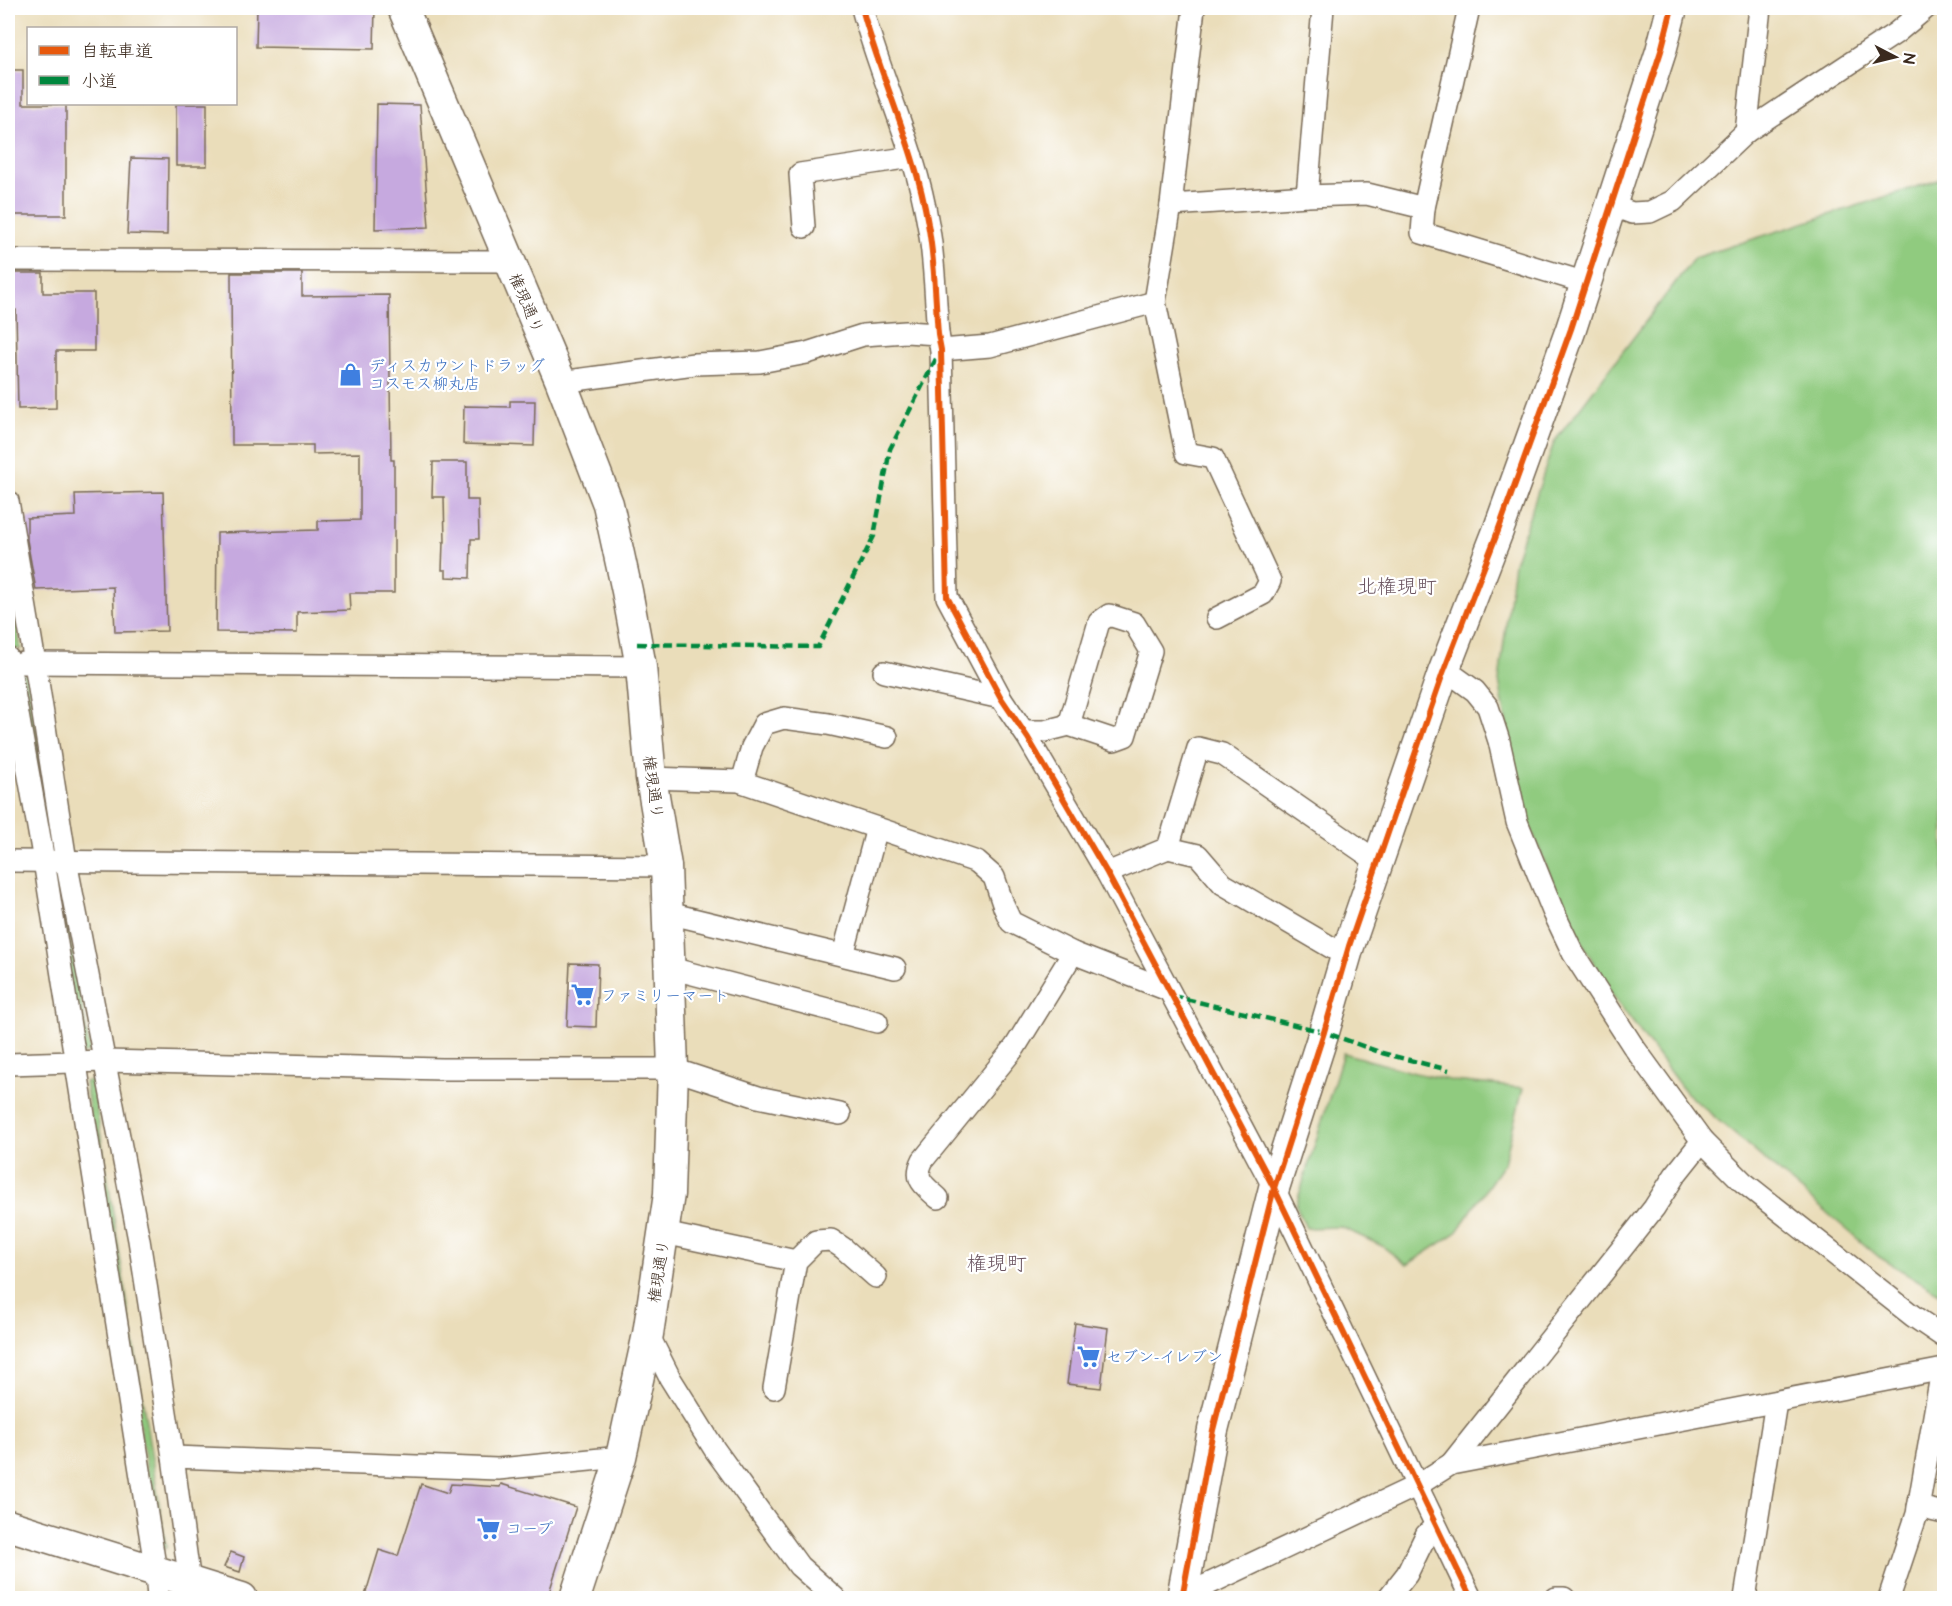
<svg xmlns="http://www.w3.org/2000/svg" width="1952" height="1606" font-family="'Architects Daughter','Klee One',sans-serif">
  <style>
    .green { fill: #90cb7f; stroke: #667a4e; stroke-width: 1.5 }
    .building { fill: #c6a9df }
    .lines { fill: none; stroke-linecap: round; stroke-linejoin: round }
    .street-casing { stroke: #786955; stroke-width: 24 }
    .secondary-casing { stroke: #786955; stroke-width: 33 }
    .street { stroke: #fff; stroke-width: 21 }
    .secondary { stroke: #fff; stroke-width: 30 }
    .quiet { stroke: #00873e; stroke-width: 4.5; stroke-dasharray: 9 4.5; stroke-linecap: butt }
    .cycleway-casing { stroke: #fff; stroke-width: 10 }
    .cycleway { stroke: #e8590c; stroke-width: 6 }
    .labels { text-anchor: middle; stroke-width: 4.5; stroke-linejoin: round; paint-order: stroke }
    .street-label { font-size: 16px; fill: #3b2a1e; stroke: #fff }
    .shop-label { font-size: 16px; fill: #366cbe; stroke: #fff; text-anchor: start }
    .quarter-label { font-size: 20px; fill: #6c5662; stroke: #fff }
  </style>
  <rect width="100%" height="100%" fill="#fff"/>
  <filter id="ink" filterUnits="userSpaceOnUse"><feTurbulence type="fractalNoise" baseFrequency=".0167" numOctaves="2"/><feDisplacementMap in="SourceGraphic" scale="12" xChannelSelector="R" yChannelSelector="G"/><feConvolveMatrix kernelMatrix="1 2 1 2 8 2 1 2 1" color-interpolation-filters="sRGB"/></filter>
  <filter id="wash" filterUnits="userSpaceOnUse"><feTurbulence type="fractalNoise" baseFrequency=".008" numOctaves="4" result="noise"/><feDisplacementMap in="SourceGraphic" scale="24" xChannelSelector="R" yChannelSelector="G"/><feGaussianBlur stdDeviation="1.35" result="paint"/><feColorMatrix in="noise" values="0 0 0 0 0 0 0 0 0 0 0 0 0 0 0 0 0 1.4 0 .05"/><feComposite in="paint" operator="in"/></filter>
  <g filter="url(#wash)">
    <rect width="100%" height="100%" fill="#eaddba"/>
    <g class="green">
      <polygon points="1944,178 1944,1296 1879,1257 1685,1092 1608,989 1563,907 1520,802 1499,681 1514,563 1554,442 1694,258"/>
      <polygon points="8,570 21,649 11,649 8,629"/>
      <polygon points="16,672 27,674 57,856 49,857"/>
      <polygon points="51,866 58,866 90,1052 82,1054"/>
      <polygon points="1343,1053 1415,1073 1454,1081 1523,1088 1504,1163 1456,1233 1407,1265 1382,1246 1341,1227 1306,1228 1296,1205"/>
      <polygon points="92,1080 166,1548 159,1548 85,1082"/>
    </g>
    <g id="blocks">
      <g class="building">
        <polygon points="257,8 375,8 374,49 256,47"/>
        <polygon points="8,70 23,70 23,104 66,104 66,215 8,215"/>
        <rect x="176" y="104" width="31" height="62"/>
        <polygon points="377,104 420,105 429,227 375,229"/>
        <polygon points="131,158 168,159 167,235 127,234"/>
        <polygon points="8,273 43,273 43,293 94,293 94,351 56,351 56,408 18,409 16,310 8,310"/>
        <polygon points="231,273 302,273 302,296 389,295 391,460 394,460 394,593 349,593 350,610 297,612 297,633 216,632 217,533 318,530 318,521 360,520 360,453 313,454 313,445 232,445"/>
        <polygon points="510,401 535,401 534,446 463,444 464,406 510,407"/>
        <polygon points="433,462 467,462 467,500 478,500 479,539 471,539 470,578 446,577 446,570 442,570 443,542 445,542 444,497 432,497"/>
        <polygon points="163,492 167,631 115,632 113,587 36,590 27,540 27,518 76,516 75,494"/>
        <polygon points="570,963 598,964 596,1027 567,1026"/>
        <polygon points="1075,1323 1108,1328 1101,1388 1067,1384"/>
        <polygon points="421,1484 448,1493 451,1484 500,1487 501,1484 576,1507 547,1599 364,1599 379,1550 398,1556"/>
        <polygon points="231,1552 244,1557 240,1572 224,1567"/>
      </g>
    </g>
  </g>
  <g filter="url(#ink)">
    <use href="#blocks" fill-opacity="0" stroke="#786955" stroke-width="1.5"/>
    <g class="lines">
      <defs>
        <g id="street">
          <path d="M 862,8 C 881,80 916,149 928,224 C 935,260 935,298 938,334 L 941,350 L 947,597 L 1001,698 L 1028,738 L 1107,873 L 1274,1188 L 1471,1598"/>
          <polyline points="1194,8 1171,205 1155,302 1186,453 1213,458 1270,581 1263,594 1217,618"/>
          <polyline points="1469,8 1424,208 1422,233 1586,283"/>
          <polyline points="1746,132 1760,8"/>
          <polyline points="1307,196 1323,8"/>
          <polyline points="1171,205 1307,196 1367,194 1424,208"/>
          <polyline points="1610,205 1632,213 1650,212 1673,201 1746,132 1896,33 1926,8"/>
          <polyline points="804,227 800,174 912,157"/>
          <polyline points="8,260 509,261"/>
          <polyline points="941,350 990,346 1155,302"/>
          <polyline points="561,382 694,364 760,362 807,353 863,335 906,332 938,334"/>
          <polyline points="8,501 35,663 66,861 139,1240 173,1457 192,1598"/>
          <polyline points="8,658 44,861 156,1572 158,1598"/>
          <polyline points="23,663 641,667"/>
          <polyline points="884,672 1001,698"/>
          <polyline points="1443,673 1457,678 1475,691 1488,707 1499,741 1517,822 1553,911 1573,953 1633,1046 1702,1141 1743,1182 1913,1316 1944,1337"/>
          <polyline points="1024,731 1045,731 1069,725 1114,740 1125,736 1151,651 1134,623 1109,615 1099,622 1069,725"/>
          <polyline points="651,778 739,781 977,862 994,877 1004,907 1011,922 1073,953 1168,990"/>
          <polyline points="742,782 752,747 764,724 784,718 828,724 887,737"/>
          <polyline points="1168,848 1198,855 1223,884 1346,956"/>
          <polyline points="8,861 666,866"/>
          <polyline points="1107,873 1168,848 1198,748 1222,754 1378,862"/>
          <polyline points="668,913 895,968"/>
          <polyline points="843,955 877,828"/>
          <polyline points="670,968 877,1022"/>
          <polyline points="8,1064 105,1061 442,1069 673,1069 758,1097 840,1114"/>
          <path d="M 938,1198 C 924,1185 913,1180 923,1160 L 1015,1047 L 1073,953"/>
          <polyline points="664,1233 796,1261"/>
          <polyline points="648,1334 670,1378 715,1450 799,1566 835,1598"/>
          <polyline points="774,1388 796,1261 816,1241 831,1240 843,1248 876,1277"/>
          <polyline points="173,1457 498,1469 621,1457"/>
          <polyline points="1451,1464 1654,1208 1675,1175 1702,1141"/>
          <polyline points="1918,1507 1944,1513"/>
          <polyline points="1179,1598 1416,1486 1451,1464 1944,1369"/>
          <polyline points="1388,1598 1407,1574 1426,1535 1435,1526"/>
          <polyline points="1556,1598 1564,1598"/>
          <polyline points="1745,1598 1776,1402"/>
          <polyline points="1889,1598 1917,1514 1942,1370"/>
        </g>
        <g id="secondary">
          <polyline points="403,8 561,382 608,504 627,591 641,667 651,778 666,866 673,1069 669,1194 648,1334 621,1457 575,1598"/>
          <polyline points="8,1525 242,1598"/>
          <polyline points="1182,1598 1213,1430 1274,1188 1324,1032 1349,946 1443,673 1498,531 1571,329 1661,51 1672,8"/>
        </g>
      </defs>
      <use href="#street" class="street-casing"/>
      <use href="#secondary" class="secondary-casing"/>
      <use href="#street" class="street"/>
      <use href="#secondary" class="secondary"/>
      <g class="quiet">
        <polyline points="637,644 818,647 874,536 890,449 938,355"/>
        <polyline points="1173,996 1324,1032 1382,1053 1449,1070"/>
      </g>
      <defs>
        <g id="cycleway">
          <path d="M 862,8 C 881,80 916,149 928,224 C 935,260 935,298 938,334 L 941,350 L 947,597 L 1001,698 L 1028,738 L 1107,873 L 1274,1188 L 1471,1598"/>
          <polyline points="1182,1598 1213,1430 1274,1188 1324,1032 1349,946 1443,673 1498,531 1571,329 1661,51 1672,8"/>
        </g>
      </defs>
      <use href="#cycleway" class="cycleway-casing"/>
      <use href="#cycleway" class="cycleway"/>
    </g>
  </g>
  <defs>
    <symbol id="shop-bare" viewBox="-9 -9 18 18"><path d="M-5-2.5h2.3a2.7 3.5 0 0 1 5.4 0H5L5.5 6h-11ZM-1.5-2.5h3a1.5 2.3 0 0 0-3 0Z" fill="#3f7fe0" stroke="#fff" stroke-width="2.5" paint-order="stroke"/></symbol>
    <symbol id="supermarket-bare" viewBox="-9 -9 18 18"><path d="M-6-5.5h2.5l.6 2H6L4.5 2H-2.5L-4.4-4H-6ZM-1.5 3.2a1.3 1.3 0 1 0 .1 0ZM3 3.2a1.3 1.3 0 1 0 .1 0Z" fill="#3f7fe0" stroke="#fff" stroke-width="2.5" paint-order="stroke"/></symbol>
  </defs>
  <g fill-rule="evenodd">
    <use href="#shop-bare" x="334" y="358" width="33" height="33"/>
    <use href="#supermarket-bare" x="566" y="978" width="33" height="33"/>
    <use href="#supermarket-bare" x="1072" y="1340" width="33" height="33"/>
    <use href="#supermarket-bare" x="472" y="1512" width="33" height="33"/>
  </g>
  <g class="labels">
    <g class="street-label">
      <text transform="translate(527 303) rotate(67)" y="6">権現通り</text>
      <text transform="translate(654 787) rotate(82)" y="6">権現通り</text>
      <text transform="translate(658 1271) rotate(-81)" y="6">権現通り</text>
    </g>
    <g class="shop-label">
      <text x="369" y="371">ディスカウントドラッグ<tspan x="369" dy="18">コスモス柳丸店</tspan></text>
      <text x="601" y="1001">ファミリーマート</text>
      <text x="1106" y="1362">セブン-イレブン</text>
      <text x="506" y="1534">コープ</text>
    </g>
    <g class="quarter-label">
      <text x="1397" y="593">北権現町</text>
      <text x="997" y="1270">権現町</text>
    </g>
  </g>
  <rect width="1952" height="1606" fill="none" stroke="#fff" stroke-width="30"/>
  <rect x="27" y="27" width="210" height="78" fill="#ffffff" stroke="#b1aaa5" stroke-width="1.5"/>
  <rect x="39" y="46" width="30" height="9" fill="#e8590c" stroke="#b1aaa5" stroke-width="1.5"/>
  <text x="81" y="57" font-size="18" fill="#3b2a1e">自転車道</text>
  <rect x="39" y="76" width="30" height="9" fill="#00873e" stroke="#b1aaa5" stroke-width="1.5"/>
  <text x="81" y="87" font-size="18" fill="#3b2a1e">小道</text>
  <g transform="translate(1895 57) rotate(97)" stroke="#ffffff" stroke-width="4.5" paint-order="stroke">
  <path d="M0-4.5L10 22L0 15L-10 22Z" fill="#3b2a1e"/>
  <text y="-9" font-size="16" font-weight="bold" text-anchor="middle" fill="#3b2a1e">N</text>
  </g>
</svg>
